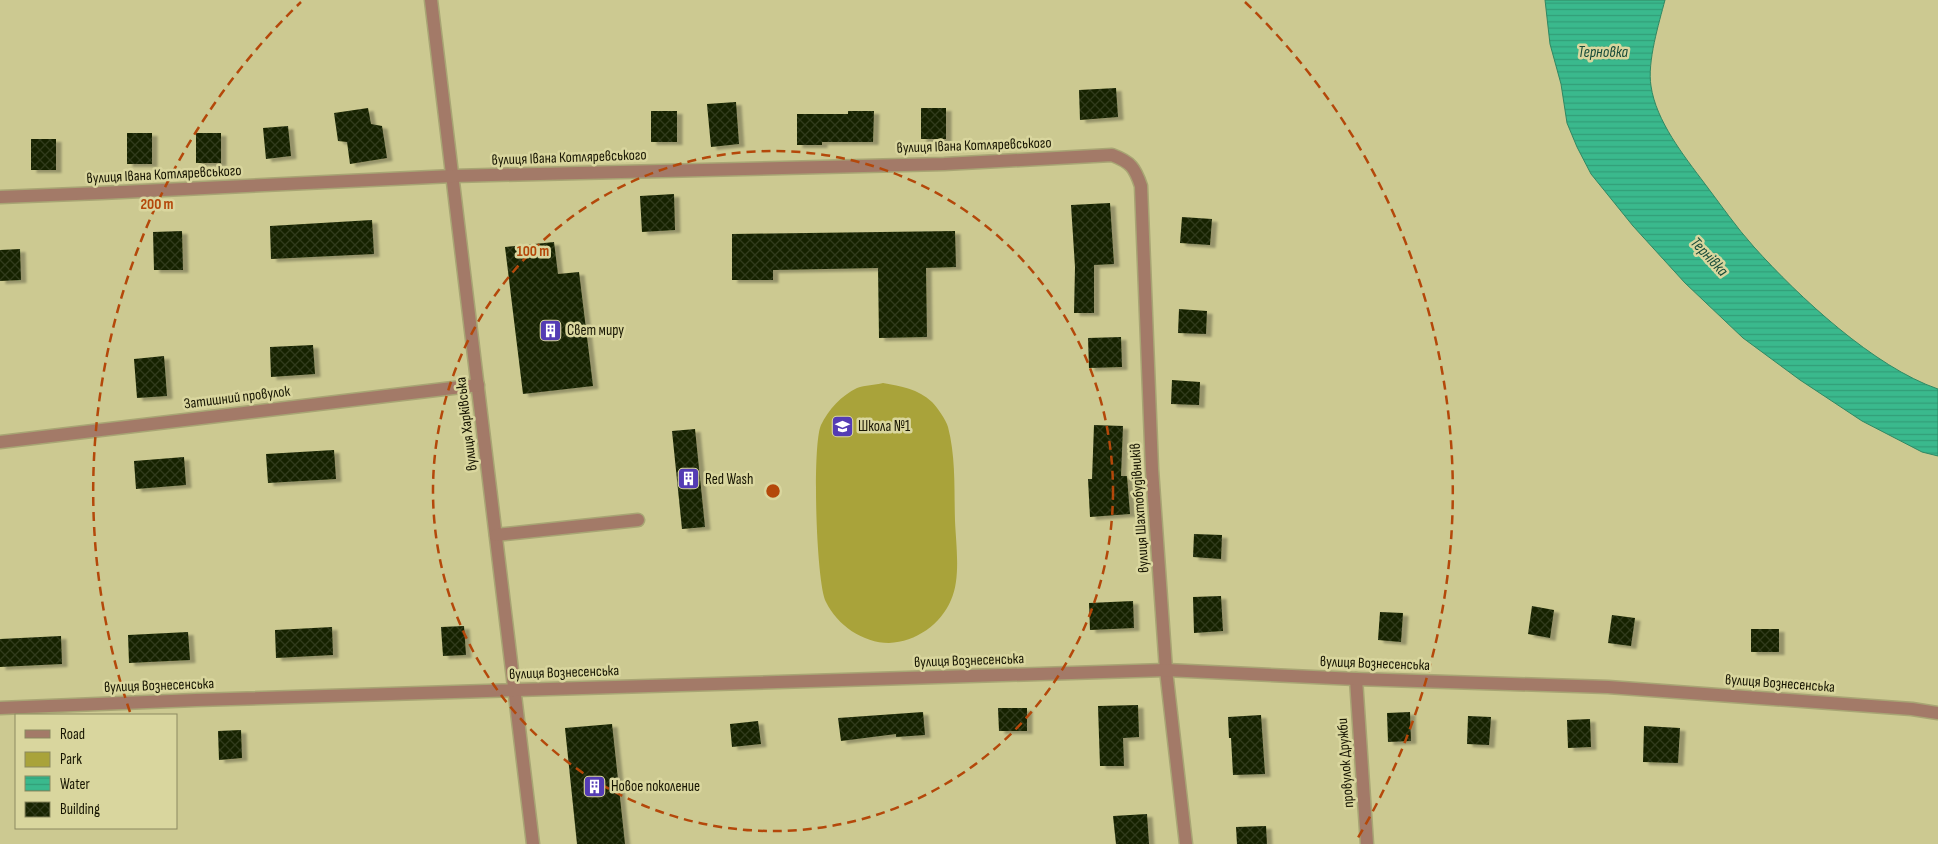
<svg xmlns="http://www.w3.org/2000/svg" width="1938" height="844" font-family="'Sofia Sans Condensed',sans-serif">
  <style>
    .green { fill: #a9a33a }
    .water { fill: url(#water-rules); stroke: #308863 }
    .building { fill: url(#building-cross-hatch); filter: url(#shadow) }
    .lines { fill: none; stroke-linecap: round; stroke-linejoin: round }
    .minor-casing { stroke: #a8a574; stroke-width: 15 }
    .minor { stroke: #a37a68; stroke-width: 12 }
    .ring { fill: none; stroke: #b4480a; stroke-width: 2.5; stroke-dasharray: 9 6 }
    .labels { text-anchor: middle; stroke-width: 5; stroke-linejoin: round; paint-order: stroke }
    .street-label { font-size: 15px; fill: #171502; stroke: #d9d69e }
    .poi-label { font-size: 15px; fill: #171502; stroke: #d9d69e; text-anchor: start }
    .water-label { font-size: 16px; font-style: italic; fill: #184b39; stroke: #d9d69e }
    .centre { fill: #b4480a; stroke: #d9d69e; stroke-width: 2.5 }
    .ring-label { font-size: 15px; text-anchor: middle; font-weight: bold; fill: #b4480a; stroke: #d9d69e; stroke-width: 5; stroke-linejoin: round; paint-order: stroke }
  </style>
  <defs>
    <pattern id="water-rules" width="6" height="5" patternUnits="userSpaceOnUse" patternTransform="scale(1.25)"><rect width="6" height="5" fill="#3ab98d"/><path d="M0 2.5h6" fill="none" stroke="#329e78"/></pattern>
    <pattern id="building-cross-hatch" width="8" height="8" patternUnits="userSpaceOnUse" patternTransform="scale(1.25)"><rect width="8" height="8" fill="#182401"/><path d="M0 0l8 8M0 8l8-8" fill="none" stroke="#303a1c"/></pattern>
    <filter id="shadow"><feDropShadow dx="5.5" dy="3" stdDeviation="1" flood-color="#0004"/></filter>
  </defs>
  <rect width="100%" height="100%" fill="#ccc991"/>
  <path class="green" d="M 883,383 C 901,386 918,389 932,402 C 937,407 946,420 948,427 C 956,458 954,490 955,521 C 956,544 961,579 951,600 C 941,624 916,642 889,643 C 863,643 837,625 826,602 C 816,583 812,445 821,425 C 828,410 842,395 857,388 C 865,385 875,385 883,383 Z"/>
  <path class="water" d="M 1545,0 L 1665,0 C 1659,23 1647,62 1651,86 C 1656,121 1684,156 1705,184 C 1721,205 1736,227 1754,247 C 1799,297 1874,367 1938,389 L 1938,456 L 1922,452 L 1862,421 L 1800,380 L 1743,338 L 1685,283 L 1633,226 L 1591,174 L 1577,147 L 1567,123 L 1561,84 L 1550,44 Z"/>
  <g class="building">
    <polygon points="1116,88 1118,117 1080,120 1079,90"/>
    <polygon points="736,102 739,144 711,147 707,104"/>
    <polygon points="368,108 371,124 382,126 387,158 350,164 347,142 338,141 334,113"/>
    <rect x="921" y="108" width="25" height="31"/>
    <rect x="651" y="111" width="26" height="31"/>
    <polygon points="848,111 874,111 873,142 822,142 822,145 797,145 797,114 848,114"/>
    <polygon points="288,126 291,156 266,159 263,128"/>
    <rect x="127" y="133" width="25" height="31"/>
    <rect x="196" y="133" width="25" height="30"/>
    <rect x="31" y="139" width="25" height="31"/>
    <polygon points="674,194 675,230 642,232 640,196"/>
    <polygon points="1110,203 1114,264 1094,265 1094,313 1074,313 1075,267 1071,205"/>
    <polygon points="1182,217 1212,219 1210,245 1180,243"/>
    <polygon points="372,220 374,254 271,259 270,226"/>
    <polygon points="182,231 183,270 154,270 153,232"/>
    <polygon points="955,231 956,267 926,268 927,337 879,338 878,268 773,270 773,280 732,280 732,234"/>
    <polygon points="554,242 558,274 579,272 593,386 523,394 505,247"/>
    <polygon points="20,249 21,280 0,281 0,250"/>
    <polygon points="1179,309 1207,311 1206,334 1178,333"/>
    <polygon points="1121,337 1122,367 1089,368 1088,338"/>
    <polygon points="313,345 315,374 271,377 270,347"/>
    <polygon points="164,356 167,396 137,398 134,359"/>
    <polygon points="1172,380 1200,382 1199,405 1171,404"/>
    <polygon points="1094,425 1123,426 1121,476 1127,476 1130,514 1090,517 1088,479 1092,479"/>
    <polygon points="695,429 705,527 682,529 672,431"/>
    <polygon points="334,450 336,479 268,483 266,454"/>
    <polygon points="184,457 186,485 136,489 134,461"/>
    <polygon points="1194,534 1222,535 1221,559 1193,557"/>
    <polygon points="1221,596 1223,631 1194,633 1193,597"/>
    <polygon points="1133,601 1134,628 1090,630 1089,603"/>
    <polygon points="1532,606 1554,610 1550,638 1528,634"/>
    <polygon points="1380,612 1403,613 1401,642 1378,640"/>
    <polygon points="1612,615 1635,618 1631,646 1608,643"/>
    <polygon points="464,626 466,655 443,656 441,627"/>
    <polygon points="332,627 333,655 276,658 275,630"/>
    <rect x="1751" y="629" width="28" height="23"/>
    <polygon points="188,632 190,660 129,663 128,635"/>
    <polygon points="61,636 62,664 0,667 0,639"/>
    <polygon points="1138,705 1139,737 1123,738 1124,766 1100,766 1098,706"/>
    <polygon points="998,708 1027,708 1027,731 999,731"/>
    <polygon points="923,712 925,735 896,737 896,734 841,741 838,718"/>
    <polygon points="1410,712 1411,741 1388,742 1387,713"/>
    <polygon points="1261,715 1265,774 1233,775 1231,738 1229,738 1228,717"/>
    <polygon points="1468,716 1491,717 1489,745 1467,744"/>
    <polygon points="1590,719 1591,747 1568,748 1567,720"/>
    <polygon points="758,721 761,744 732,747 730,724"/>
    <polygon points="612,724 625,844 577,844 565,728"/>
    <polygon points="1644,726 1680,728 1678,763 1643,762"/>
    <polygon points="241,730 242,758 219,760 218,731"/>
    <polygon points="1147,814 1149,844 1116,844 1113,816"/>
    <polygon points="1266,826 1267,844 1237,844 1236,827"/>
  </g>
  <g class="lines">
    <defs>
      <g id="minor">
        <polyline points="431,0 533,844"/>
        <path d="M 0,197 L 101,193 L 453,176 L 944,164 L 1112,155 C 1131,162 1135,168 1141,186 L 1152,469 L 1166,670 L 1186,844"/>
        <polyline points="0,442 478,385"/>
        <polyline points="496,535 638,520"/>
        <polyline points="1356,679 1367,844"/>
        <polyline points="0,708 196,700 1166,670 1356,679 1608,687 1912,709 1938,713"/>
      </g>
    </defs>
    <use href="#minor" class="minor-casing"/>
    <use href="#minor" class="minor"/>
  </g>
  <g class="ring">
    <circle cx="773" cy="491" r="340"/>
    <path d="M130 712A680 680 0 0 1 301 2M1245 2A680 680 0 0 1 1356 841"/>
  </g>
  <defs>
    <symbol id="building-square" viewBox="-11 -11 22 22"><rect x="-9" y="-9" width="18" height="18" rx="4" fill="#543cb4" stroke="#d9d69e"/><path d="M-4-6H4V6H1V3H-1V6H-4ZM-2.5-4.3h1.7v1.8h-1.7ZM.8-4.3h1.7v1.8H.8ZM-2.5-1h1.7V.8h-1.7ZM.8-1h1.7V.8H.8Z" fill="#fff"/></symbol>
    <symbol id="school-square" viewBox="-11 -11 22 22"><rect x="-9" y="-9" width="18" height="18" rx="4" fill="#543cb4" stroke="#d9d69e"/><path d="M0-5L7-2L0 1L-7-2ZM-4 1L0 2.5L4 1V4Q0 6-4 4Z" fill="#fff"/></symbol>
  </defs>
  <g fill-rule="evenodd">
    <use href="#building-square" x="538" y="318" width="25" height="25"/>
    <use href="#school-square" x="830" y="414" width="25" height="25"/>
    <use href="#building-square" x="676" y="466" width="25" height="25"/>
    <use href="#building-square" x="582" y="774" width="25" height="25"/>
  </g>
  <g class="labels">
    <g class="street-label">
      <text transform="translate(974 145) rotate(-2)" y="5">вулиця Івана Котляревського</text>
      <text transform="translate(569 157) rotate(-2)" y="5">вулиця Івана Котляревського</text>
      <text transform="translate(164 174) rotate(-3)" y="5">вулиця Івана Котляревського</text>
      <text transform="translate(237 397) rotate(-7)" y="5">Затишний провулок</text>
      <text transform="translate(466 424) rotate(-97)" y="5">вулиця Харківська</text>
      <text transform="translate(1139 508) rotate(-94)" y="5">вулиця Шахтобудівників</text>
      <text transform="translate(969 660) rotate(-2)" y="5">вулиця Вознесенська</text>
      <text transform="translate(1375 663) rotate(2)" y="5">вулиця Вознесенська</text>
      <text transform="translate(564 672) rotate(-2)" y="5">вулиця Вознесенська</text>
      <text transform="translate(1780 683) rotate(4)" y="5">вулиця Вознесенська</text>
      <text transform="translate(159 685) rotate(-2)" y="5">вулиця Вознесенська</text>
      <text transform="translate(1345 763) rotate(-94)" y="5">провулок Дружби</text>
    </g>
    <g class="poi-label">
      <text x="567" y="335">Свет миру</text>
      <text x="858" y="431">Школа №1</text>
      <text x="705" y="484">Red Wash</text>
      <text x="611" y="791">Новое поколение</text>
    </g>
    <g class="water-label">
      <text x="1603" y="57">Терновка</text>
      <text transform="translate(1710 256) rotate(47)" y="6">Тернівка</text>
    </g>
  </g>
  <circle cx="773" cy="491" r="8" class="centre"/>
  <g class="ring-label">
    <text x="157" y="209">200 m</text>
    <text x="533" y="256">100 m</text>
  </g>
  <rect x="15" y="714" width="162" height="115" fill="#d9d69e" stroke="#8b8960"/>
  <rect x="25" y="730" width="25" height="8" fill="#a37a68" stroke="#8b8960"/>
  <text x="60" y="739" font-size="15" fill="#171502">Road</text>
  <rect x="25" y="752" width="25" height="15" fill="#a9a33a" stroke="#8b8960"/>
  <text x="60" y="764" font-size="15" fill="#171502">Park</text>
  <rect x="25" y="776" width="25" height="15" fill="url(#water-rules)" stroke="#8b8960"/>
  <text x="60" y="789" font-size="15" fill="#171502">Water</text>
  <rect x="25" y="802" width="25" height="15" fill="url(#building-cross-hatch)" stroke="#8b8960"/>
  <text x="60" y="814" font-size="15" fill="#171502">Building</text>
</svg>
